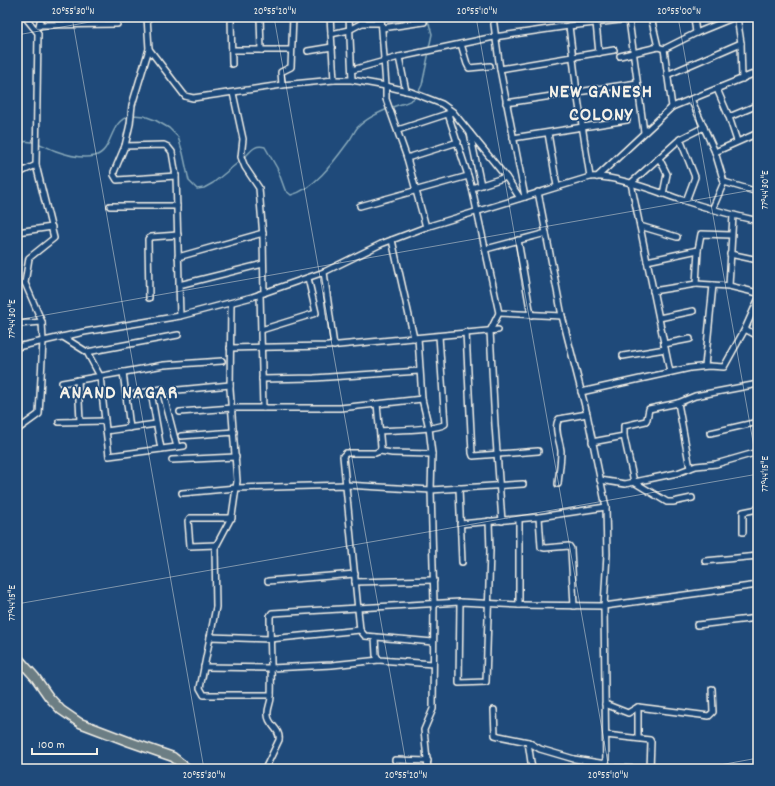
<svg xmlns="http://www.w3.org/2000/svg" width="775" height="786" font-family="Dekko,sans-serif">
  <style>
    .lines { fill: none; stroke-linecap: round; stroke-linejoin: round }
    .stream { stroke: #87a8b9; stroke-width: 1.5 }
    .minor-casing { stroke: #f4f1e8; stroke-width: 8 }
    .primary-casing { stroke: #f4f1e8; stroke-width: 11 }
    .minor { stroke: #1f4a7a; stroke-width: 5 }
    .primary { stroke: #6c7e84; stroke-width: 8 }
    .ticks { fill: none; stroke: #f4f1e8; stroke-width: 1; stroke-opacity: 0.45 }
    .labels { text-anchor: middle; stroke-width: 3; stroke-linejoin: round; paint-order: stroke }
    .district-label { font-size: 20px; font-weight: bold; letter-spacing: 1px; fill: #f4f1e8; stroke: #1f4a7a }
    .neatline { fill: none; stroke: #f4f1e8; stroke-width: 1.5 }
    .ticks-label { font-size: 10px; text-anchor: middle; fill: #f4f1e8 }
  </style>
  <rect width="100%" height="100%" fill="#1f4a7a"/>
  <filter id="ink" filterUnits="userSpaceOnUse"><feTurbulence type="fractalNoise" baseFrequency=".025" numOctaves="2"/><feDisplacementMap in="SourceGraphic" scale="8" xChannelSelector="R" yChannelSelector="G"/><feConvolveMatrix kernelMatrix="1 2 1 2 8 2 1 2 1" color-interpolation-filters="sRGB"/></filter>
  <g filter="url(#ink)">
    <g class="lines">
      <g class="stream">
        <polyline points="427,17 432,34 429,48"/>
        <polyline points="418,93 422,85 429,52"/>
        <polyline points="133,115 144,116 155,120 169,128 178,137 183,153 189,181 197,189 204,188 213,183 240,161"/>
        <path d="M 17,142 C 22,142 28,141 32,142 C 41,143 48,148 56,151 C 67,155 83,159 95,156 C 114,150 108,122 130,116"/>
        <path d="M 243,159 C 251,152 253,144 265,147 L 277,168 L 285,190 L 291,195 C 315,189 335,160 349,141 C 352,137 354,132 357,128 C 367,117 384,110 398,105 C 405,103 411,102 417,96"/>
      </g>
      <defs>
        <g id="minor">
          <polyline points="147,17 149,49 185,96 193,98 282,85 334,80 352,80 386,86 411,92 442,104 453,112 506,177 520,198"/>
          <polyline points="231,17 232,64"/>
          <polyline points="260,17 261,50"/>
          <polyline points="330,17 334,80"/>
          <polyline points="349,17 352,80"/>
          <polyline points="381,17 386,86 386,99 407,158 426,227"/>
          <polyline points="493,17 500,69 525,197"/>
          <polyline points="651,17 658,47 664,49 672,107"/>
          <polyline points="694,17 696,33"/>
          <polyline points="737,17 741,43 742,79"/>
          <polyline points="629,20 644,132"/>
          <polyline points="362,23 362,17"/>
          <polyline points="596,23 599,53"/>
          <polyline points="97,24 97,17"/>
          <polyline points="40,25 117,24"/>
          <polyline points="39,26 41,17"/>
          <polyline points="569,26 577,92 590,177"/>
          <polyline points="382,28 424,22"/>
          <polyline points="331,34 349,30 362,23 381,23"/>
          <polyline points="461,44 467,64 469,68 490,66"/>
          <polyline points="149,49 132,105 130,124 125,146 114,172 114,175 117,180 176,176"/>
          <polyline points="664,49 696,33 735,17"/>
          <polyline points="232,50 291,50"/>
          <polyline points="308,51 332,47"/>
          <polyline points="620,56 658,47"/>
          <polyline points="399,57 406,91"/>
          <polyline points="500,69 614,50"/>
          <polyline points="352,70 399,57 494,37 569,26 646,17"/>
          <polyline points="667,75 741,43"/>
          <polyline points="282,85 281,72 291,67 293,17"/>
          <polyline points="717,89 729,117 737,141"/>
          <polyline points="233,93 243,139 241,157 245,167 259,188 263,237 264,293"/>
          <polyline points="691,99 715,152 724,182 712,210"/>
          <polyline points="506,103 637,83"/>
          <polyline points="448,114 472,188 499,313 562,316"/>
          <polyline points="729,117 758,105"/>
          <polyline points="398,130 450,113"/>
          <polyline points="470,133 481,185"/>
          <polyline points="548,133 557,186"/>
          <polyline points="513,138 627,120"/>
          <polyline points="680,139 695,177 686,201"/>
          <polyline points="125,146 164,145 168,147 172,152 176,176 180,316"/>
          <polyline points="715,152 758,133"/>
          <polyline points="407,158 458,142"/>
          <polyline points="659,158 667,174 663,194"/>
          <polyline points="17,174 36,165"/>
          <polyline points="597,177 672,107 758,72"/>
          <polyline points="724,182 758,192"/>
          <polyline points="472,188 506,177"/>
          <polyline points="538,192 562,316 587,414 606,507 607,554 604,606 606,769"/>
          <polyline points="110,206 177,206"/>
          <polyline points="360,206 468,176"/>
          <polyline points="733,215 729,286 758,293"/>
          <polyline points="640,226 677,237"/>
          <polyline points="17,232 52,227"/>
          <polyline points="392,240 414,338"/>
          <polyline points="518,240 531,315"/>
          <polyline points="486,249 546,233"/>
          <polyline points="730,254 758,260"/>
          <polyline points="178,257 263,233"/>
          <polyline points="647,261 698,250"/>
          <polyline points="324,272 334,346"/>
          <polyline points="696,284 729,286"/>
          <polyline points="179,285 263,264"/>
          <polyline points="653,291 696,284 698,250 701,234 731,235"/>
          <polyline points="260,294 263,408"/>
          <polyline points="149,298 148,239 151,237 178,235"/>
          <polyline points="231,303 230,389 237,481 232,516 215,548 216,607 200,688 204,695 271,695"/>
          <polyline points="499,313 490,331 495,425 502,521"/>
          <polyline points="659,318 693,311"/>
          <polyline points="17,324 42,322"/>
          <polyline points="745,329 758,336"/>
          <polyline points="261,330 316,313 308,278"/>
          <polyline points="466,332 472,453 473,456 538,451"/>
          <polyline points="63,337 87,352 100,376 109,456 184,446"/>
          <polyline points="418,338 422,399 429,428 432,454 431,490 434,603 433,709 424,730 428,769"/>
          <polyline points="664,344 690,339"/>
          <path d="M 17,347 L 84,332 L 180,316 L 252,297 L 324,272 L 381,244 L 426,227 L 590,177 C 616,175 657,192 682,200 C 707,208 732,215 758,221"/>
          <polyline points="230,348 328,346 498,330"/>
          <polyline points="87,352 178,335"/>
          <polyline points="623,356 665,349"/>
          <polyline points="705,366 713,285"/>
          <polyline points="123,372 130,428"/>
          <polyline points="670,372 631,183 680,139 704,127"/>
          <polyline points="262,379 314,378 419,371"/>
          <polyline points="78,380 80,421"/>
          <polyline points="62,383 164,365 222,361"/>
          <polyline points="178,390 230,385"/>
          <polyline points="151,392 161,449"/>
          <polyline points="581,392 690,368 709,366 724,367 745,329 758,300"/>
          <polyline points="126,396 162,389 177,447"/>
          <polyline points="678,403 690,468"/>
          <polyline points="377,404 381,447 380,451 375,453 346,453 343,456 360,630 365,636 433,642"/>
          <polyline points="180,412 232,408 340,408 422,399"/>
          <polyline points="59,422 105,421"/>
          <polyline points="17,430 39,414 43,341 42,322 25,283 29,258 54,238 36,165 38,33 25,17"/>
          <polyline points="106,431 156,424"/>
          <path d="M 380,431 C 391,430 438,430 445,424 L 439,336"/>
          <polyline points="710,433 758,422"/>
          <polyline points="181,436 234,432"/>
          <polyline points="592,442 624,436"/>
          <polyline points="380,451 392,453 432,454"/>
          <polyline points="172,460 236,457"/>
          <polyline points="600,480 625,484 677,473 696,466 716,464 758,452"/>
          <path d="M 558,484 C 559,473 561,462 561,451 C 560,441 553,427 559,419 L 587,414"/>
          <polyline points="459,488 462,562"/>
          <polyline points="182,493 236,488 346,485 431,490 523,484"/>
          <polyline points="692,498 673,502 667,502 634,482 624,436 624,426 646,421 647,419 649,409 678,403 695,396 758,384"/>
          <polyline points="539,517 541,547 545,548 569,546 571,549 574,606"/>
          <polyline points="460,524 539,517 606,507"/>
          <polyline points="743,532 743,512 758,509"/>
          <polyline points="216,545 190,546 188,521 190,518 232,518"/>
          <polyline points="705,561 758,556"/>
          <polyline points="268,581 355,574"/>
          <polyline points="355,582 434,580"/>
          <polyline points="460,602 459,683 486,682 490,551 489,521"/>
          <polyline points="519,605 604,606 758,585"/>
          <polyline points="697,625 758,618"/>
          <polyline points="210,637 270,639 360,630"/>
          <polyline points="375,637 376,655 379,660 433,664"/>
          <polyline points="204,667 271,668 332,665 379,660"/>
          <polyline points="605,704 628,713 638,707 709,716 713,712 712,689"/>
          <polyline points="494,710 495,735 499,736 528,742 540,749 574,759 606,764"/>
          <polyline points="606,735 650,740 651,742 650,769"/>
          <polyline points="638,738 638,707"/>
          <polyline points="528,742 532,769"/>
          <polyline points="395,760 428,761"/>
          <polyline points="606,768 636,769"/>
          <path d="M 265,769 L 279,740 C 281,729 268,725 268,715 C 267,709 271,703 271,697 C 272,670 270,643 270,616 L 272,613 L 460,602 L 519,605 L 519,520"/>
        </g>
        <polyline id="primary" points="17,657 35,677 49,697 61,710 80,723 130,742 173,757 188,769"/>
      </defs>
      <use href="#minor" class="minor-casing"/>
      <use href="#primary" class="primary-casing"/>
      <use href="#minor" class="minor"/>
      <use href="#primary" class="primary"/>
    </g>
  </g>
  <path class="ticks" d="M 72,17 L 204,769M 274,17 L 407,769M 476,17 L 609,769M 678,17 L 758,470M 17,35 L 118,17M 17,320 L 758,189M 17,604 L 758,474M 698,769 L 758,758"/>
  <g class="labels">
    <g class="district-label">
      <text x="601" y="97">NEW GANESH<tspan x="601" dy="23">COLONY</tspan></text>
      <text x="119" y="398">ANAND NAGAR</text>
    </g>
  </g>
  <rect width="775" height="786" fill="none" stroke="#1f4a7a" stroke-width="44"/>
  <path d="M32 748v6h65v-6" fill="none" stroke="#f4f1e8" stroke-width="2"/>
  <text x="38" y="748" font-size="12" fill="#f4f1e8" stroke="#1f4a7a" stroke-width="3" paint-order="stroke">100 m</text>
  <rect x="22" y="22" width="731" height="742" class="neatline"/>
  <g class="ticks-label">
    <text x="73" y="14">20°55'30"N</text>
    <text x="275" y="14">20°55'20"N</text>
    <text x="477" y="14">20°55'10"N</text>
    <text x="679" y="14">20°55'00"N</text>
    <text transform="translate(764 190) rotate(-90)" y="4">77°44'30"E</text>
    <text transform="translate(11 319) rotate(-90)" y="4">77°44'30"E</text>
    <text transform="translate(764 474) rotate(-90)" y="4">77°44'15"E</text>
    <text transform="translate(11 603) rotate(-90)" y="4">77°44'15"E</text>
    <text x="204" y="778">20°55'30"N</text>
    <text x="406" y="778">20°55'20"N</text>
    <text x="608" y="778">20°55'10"N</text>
  </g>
</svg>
